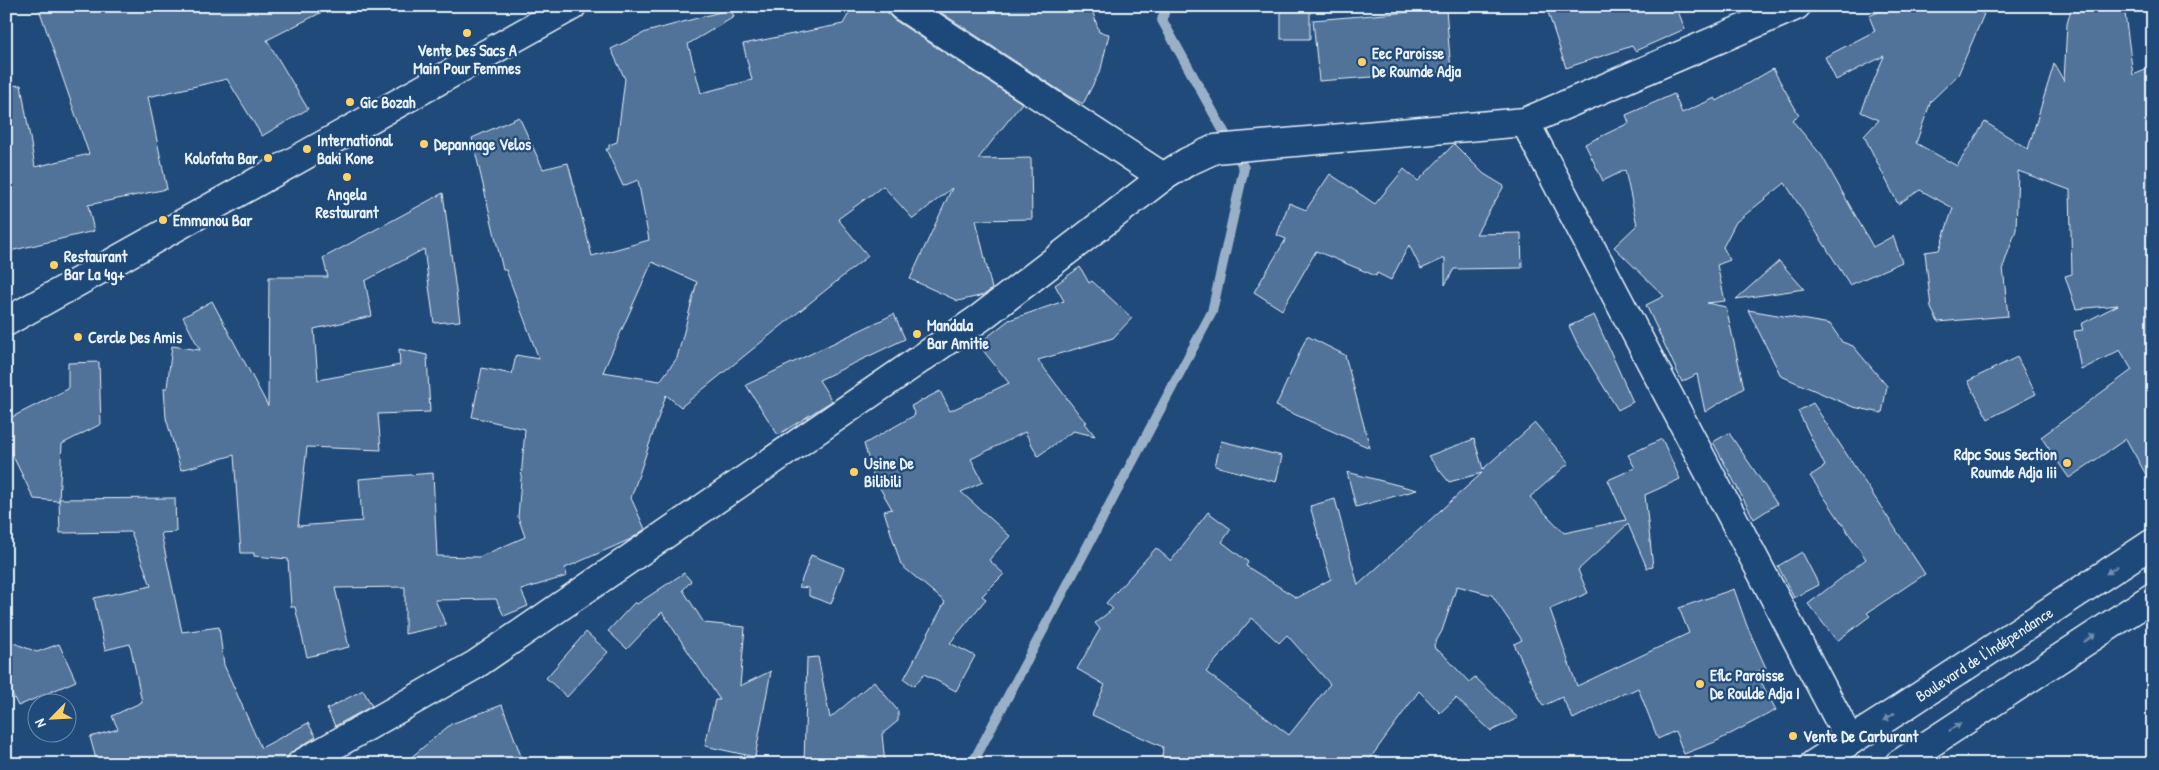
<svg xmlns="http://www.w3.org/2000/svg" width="2159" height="770" font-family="'Patrick Hand',sans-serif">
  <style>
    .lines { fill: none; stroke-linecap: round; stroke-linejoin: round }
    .stream { stroke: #9ab0c7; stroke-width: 10 }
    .building { fill: #517399; stroke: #e8f1f8; fill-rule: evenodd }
    .street-casing { stroke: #e8f1f8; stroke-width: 31 }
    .secondary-casing { stroke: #e8f1f8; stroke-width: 31 }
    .street { stroke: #1f4a7a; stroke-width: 28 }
    .secondary { stroke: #1f4a7a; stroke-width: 28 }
    .oneway { fill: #6f8dac }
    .poi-dot { fill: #ffd166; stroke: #1f4a7a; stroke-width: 2 }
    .labels { text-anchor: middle; stroke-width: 4.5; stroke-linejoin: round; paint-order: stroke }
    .poi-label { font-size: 16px; font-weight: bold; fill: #e8f1f8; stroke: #1f4a7a; text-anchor: start }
    .street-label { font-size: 16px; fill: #e8f1f8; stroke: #1f4a7a }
  </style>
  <rect width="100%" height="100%" fill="#1f4a7a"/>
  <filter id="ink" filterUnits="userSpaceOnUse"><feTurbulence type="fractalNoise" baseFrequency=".02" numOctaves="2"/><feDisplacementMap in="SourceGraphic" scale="10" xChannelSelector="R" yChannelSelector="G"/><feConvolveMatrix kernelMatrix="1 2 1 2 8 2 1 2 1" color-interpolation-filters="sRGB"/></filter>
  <g filter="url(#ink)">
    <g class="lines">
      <polyline class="stream" points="972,764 1212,312 1244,168 1162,20 1166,6"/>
    </g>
    <g class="building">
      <polygon points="38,6 334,6 267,40 308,109 262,136 227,79 148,97 167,189 88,205 94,231 6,252 6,86 21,85 35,167 89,154"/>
      <path d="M 853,6 L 887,6 L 888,13 L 893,19 L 1022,103 L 978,159 L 1031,158 L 1032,219 L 976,220 L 992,289 L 984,295 L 958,301 L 910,279 L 952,188 L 913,219 L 883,186 L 838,219 L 868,256 L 681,407 L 666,395 L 631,498 L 645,529 L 631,539 L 565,568 L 567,576 L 521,590 L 528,606 L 504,616 L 496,599 L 435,600 L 446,625 L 405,634 L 405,587 L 335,588 L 349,647 L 307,657 L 295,607 L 291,607 L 288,559 L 254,556 L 254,553 L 241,553 L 234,455 L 181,470 L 166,418 L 164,388 L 167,388 L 172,346 L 200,350 L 183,317 L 212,301 L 268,406 L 269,277 L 328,277 L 323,258 L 443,193 L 460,321 L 434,323 L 424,249 L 365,281 L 372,316 L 314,329 L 318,380 L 400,365 L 399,349 L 427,355 L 430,412 L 378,414 L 381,450 L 307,447 L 298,526 L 362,521 L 359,479 L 433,473 L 437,556 L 479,557 L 525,537 L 518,517 L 525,429 L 472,417 L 482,368 L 512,374 L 516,355 L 539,359 L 506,270 L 503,270 L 472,138 L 519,117 L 543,169 L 568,163 L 592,256 L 649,240 L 638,180 L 623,186 L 606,149 L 609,149 L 609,145 L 617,142 L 625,79 L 611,49 L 646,32 L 731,9 L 734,17 L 688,44 L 701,93 L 752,80 L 743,44 L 843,24 ZM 652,262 L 697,282 L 677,358 L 660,381 L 603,372 Z"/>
      <polygon points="931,6 1091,6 1099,32 1109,34 1101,69 1083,104 1068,96"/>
      <rect x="1281" y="6" width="29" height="33"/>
      <polygon points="1546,6 1676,6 1685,29 1635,51 1632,46 1566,68"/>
      <polygon points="1892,6 1966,6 1984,14 1958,75 1931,101 1916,143 1957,166 1985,122 2028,149 2054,64 2064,81 2067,24 2072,6 2124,6 2133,75 2153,67 2153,487 2126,439 2069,478 2041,437 2132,370 2120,350 2081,370 2074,331 2083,330 2081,324 2118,305 2076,309 2065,276 2072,274 2070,190 2018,171 2016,230 2003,267 2008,316 1938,322 1931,308 1925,252 1939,250 1953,208 1920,190 1898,204 1864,136 1879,120 1861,112 1884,56 1836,80 1825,57 1875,31 1869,16"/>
      <polygon points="1446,9 1451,71 1319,81 1313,20"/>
      <polygon points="1773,69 1799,115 1792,120 1822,156 1873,247 1893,236 1902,262 1850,285 1785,183 1736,222 1723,247 1730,260 1717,265 1725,301 1707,303 1726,307 1744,388 1705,412 1697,374 1682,382 1646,305 1664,296 1614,247 1637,225 1625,170 1603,181 1585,144 1629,123 1626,115 1674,94 1682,113 1715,98 1717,101"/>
      <polygon points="1454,144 1484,174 1504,186 1476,234 1521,233 1522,268 1454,269 1445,285 1445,258 1421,269 1409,245 1391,280 1377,273 1376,276 1316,251 1282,310 1254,292 1286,239 1277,235 1289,203 1306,210 1330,174 1375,204 1404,169 1418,181"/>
      <polygon points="1779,261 1804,289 1736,299"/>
      <polygon points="1080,267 1089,283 1092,281 1132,318 1113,338 1038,360 1081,417 1087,422 1085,423 1095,436 1073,431 1038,456 1025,432 971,459 983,482 961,492 1010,536 989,560 1004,574 982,596 986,599 950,643 975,656 956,691 924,674 914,686 904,679 945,602 901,565 884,511 892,509 874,478 864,444 915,415 911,406 940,391 950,411 1009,383 978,344 1009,320 1064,301 1055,285"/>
      <polygon points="1748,310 1830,324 1842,342 1853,346 1887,386 1882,413 1853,407 1781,376"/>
      <polygon points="894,314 905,339 819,380 832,401 778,435 746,385"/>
      <polygon points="1594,315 1633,402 1618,410 1577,343 1569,326"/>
      <polygon points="1307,336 1345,355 1370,448 1276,406"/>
      <polygon points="2017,357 2036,394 1988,419 1968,381"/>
      <polygon points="99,362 101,424 62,444 59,501 34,499 6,442 6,420 68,389 68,363"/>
      <polygon points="1813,403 1925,574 1867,613 1870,616 1837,641 1808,604 1866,559 1810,476 1825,466 1798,411"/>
      <path d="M 1535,423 L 1569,463 L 1530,497 L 1564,533 L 1626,520 L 1608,480 L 1635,468 L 1628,455 L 1662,439 L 1680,479 L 1645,495 L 1653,567 L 1647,568 L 1628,524 L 1578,570 L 1588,593 L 1550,609 L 1577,686 L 1689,633 L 1679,608 L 1734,589 L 1747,626 L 1766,668 L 1756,672 L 1776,710 L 1715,742 L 1684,754 L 1675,731 L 1658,739 L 1638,688 L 1626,694 L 1625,692 L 1573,719 L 1562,697 L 1543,706 L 1514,644 L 1522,640 L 1492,595 L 1457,586 L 1442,631 L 1434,645 L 1435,649 L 1442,653 L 1469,682 L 1475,677 L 1518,718 L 1491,731 L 1456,698 L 1440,713 L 1419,691 L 1366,764 L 1242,764 L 1162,757 L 1163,747 L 1092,715 L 1105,685 L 1077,669 L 1100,629 L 1095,623 L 1113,609 L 1106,603 L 1156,548 L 1171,561 L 1208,512 L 1231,529 L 1222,542 L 1248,562 L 1246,566 L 1297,598 L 1331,579 L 1310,506 L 1335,499 L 1358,585 L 1482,473 L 1449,482 L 1428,456 L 1474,439 L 1483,469 ZM 1252,618 L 1279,643 L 1287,635 L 1330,684 L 1289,735 L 1206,672 Z"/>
      <polygon points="1729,433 1777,504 1754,519 1713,442"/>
      <polygon points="1221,441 1282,456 1276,482 1215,466"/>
      <polygon points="1347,472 1417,490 1356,507"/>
      <polygon points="175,498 176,532 161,533 182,632 219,627 224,665 261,748 308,723 316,737 293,751 287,757 285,764 97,763 90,737 118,729 112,716 142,702 130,644 105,650 94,598 151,586 131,532 60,533 59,499"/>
      <polygon points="1802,552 1819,585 1794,598 1778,566"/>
      <polygon points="811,555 844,568 831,604 809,596 809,588 799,587"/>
      <polygon points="684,573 691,581 683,590 704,623 745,627 740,686 771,671 755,757 705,746 715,700 720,700 662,612 627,649 608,631 635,602 637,604"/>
      <polygon points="586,632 608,652 567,697 546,678"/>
      <polygon points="6,640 37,652 59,644 76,681 18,706 6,681"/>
      <polygon points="818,657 830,718 874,681 898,711 898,721 882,734 885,764 804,764 807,658"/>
      <polygon points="363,690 372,706 335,726 327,709"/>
      <polygon points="502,705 524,764 403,764 451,724"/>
    </g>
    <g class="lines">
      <defs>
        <g id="street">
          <polyline points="902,6 1163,177"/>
          <polyline points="1525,122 1850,741"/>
          <polyline points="6,322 572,6"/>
          <polyline points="301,764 475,665 980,318 1163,177 1187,162 1215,149 1525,122 1796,6"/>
        </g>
        <g id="secondary">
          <polyline points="1814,764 1905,706 2153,543"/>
          <polyline points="1899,764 2153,597"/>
        </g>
      </defs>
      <use href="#street" class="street-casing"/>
      <use href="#secondary" class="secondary-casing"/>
      <use href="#street" class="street"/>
      <use href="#secondary" class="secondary"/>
    </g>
    <defs><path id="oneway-solid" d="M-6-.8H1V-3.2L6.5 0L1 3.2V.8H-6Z" transform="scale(1.25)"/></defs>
    <g class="oneway">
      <use href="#oneway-solid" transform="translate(2112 570) rotate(147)"/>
      <use href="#oneway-solid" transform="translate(2090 638) rotate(-33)"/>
      <use href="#oneway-solid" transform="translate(1889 717) rotate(148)"/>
      <use href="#oneway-solid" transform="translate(1955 727) rotate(-33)"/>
    </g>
  </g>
  <g class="poi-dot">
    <circle cx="467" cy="33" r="5"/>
    <circle cx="1362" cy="62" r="5"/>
    <circle cx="350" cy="102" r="5"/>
    <circle cx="424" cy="144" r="5"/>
    <circle cx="307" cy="149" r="5"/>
    <circle cx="268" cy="158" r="5"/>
    <circle cx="347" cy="177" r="5"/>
    <circle cx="163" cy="220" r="5"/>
    <circle cx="54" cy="265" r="5"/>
    <circle cx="917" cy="334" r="5"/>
    <circle cx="78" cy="337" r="5"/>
    <circle cx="2067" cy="463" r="5"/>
    <circle cx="854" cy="472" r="5"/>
    <circle cx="1700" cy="684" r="5"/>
    <circle cx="1793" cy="736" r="5"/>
  </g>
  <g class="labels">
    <g class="poi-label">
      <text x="467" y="56" text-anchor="middle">Vente Des Sacs A<tspan x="467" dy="18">Main Pour Femmes</tspan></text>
      <text x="1372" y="59">Eec Paroisse<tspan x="1372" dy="18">De Roumde Adja</tspan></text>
      <text x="360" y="108">Gic Bozah</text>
      <text x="317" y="146">International<tspan x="317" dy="18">Baki Kone</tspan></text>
      <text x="434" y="150">Depannage Velos</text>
      <text x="258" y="164" text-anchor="end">Kolofata Bar</text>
      <text x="347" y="200" text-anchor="middle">Angela<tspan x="347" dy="18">Restaurant</tspan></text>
      <text x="173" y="226">Emmanou Bar</text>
      <text x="64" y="262">Restaurant<tspan x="64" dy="18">Bar La 4g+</tspan></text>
      <text x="927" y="331">Mandala<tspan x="927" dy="18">Bar Amitie</tspan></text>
      <text x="88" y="343">Cercle Des Amis</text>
      <text x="2057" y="460" text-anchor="end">Rdpc Sous Section<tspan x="2057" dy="18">Roumde Adja Iii</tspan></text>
      <text x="864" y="469">Usine De<tspan x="864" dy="18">Bilibili</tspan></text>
      <text x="1710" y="681">Eflc Paroisse<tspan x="1710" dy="18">De Roulde Adja I</tspan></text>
      <text x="1803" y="742">Vente De Carburant</text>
    </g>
    <g class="street-label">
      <text transform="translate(1984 654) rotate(-33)" y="6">Boulevard de l'Indépendance</text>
    </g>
  </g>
  <rect width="2159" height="770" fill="none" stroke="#1f4a7a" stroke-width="25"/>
  <rect x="12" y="12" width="2134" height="745" fill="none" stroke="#e8f1f8" stroke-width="2" filter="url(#ink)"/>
  <g transform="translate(52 718) rotate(246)"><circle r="24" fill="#1f4a7a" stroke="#6f8dac"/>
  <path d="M0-4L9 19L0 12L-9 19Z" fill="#ffd166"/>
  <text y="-8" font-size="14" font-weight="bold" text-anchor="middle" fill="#e8f1f8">N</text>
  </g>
</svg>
